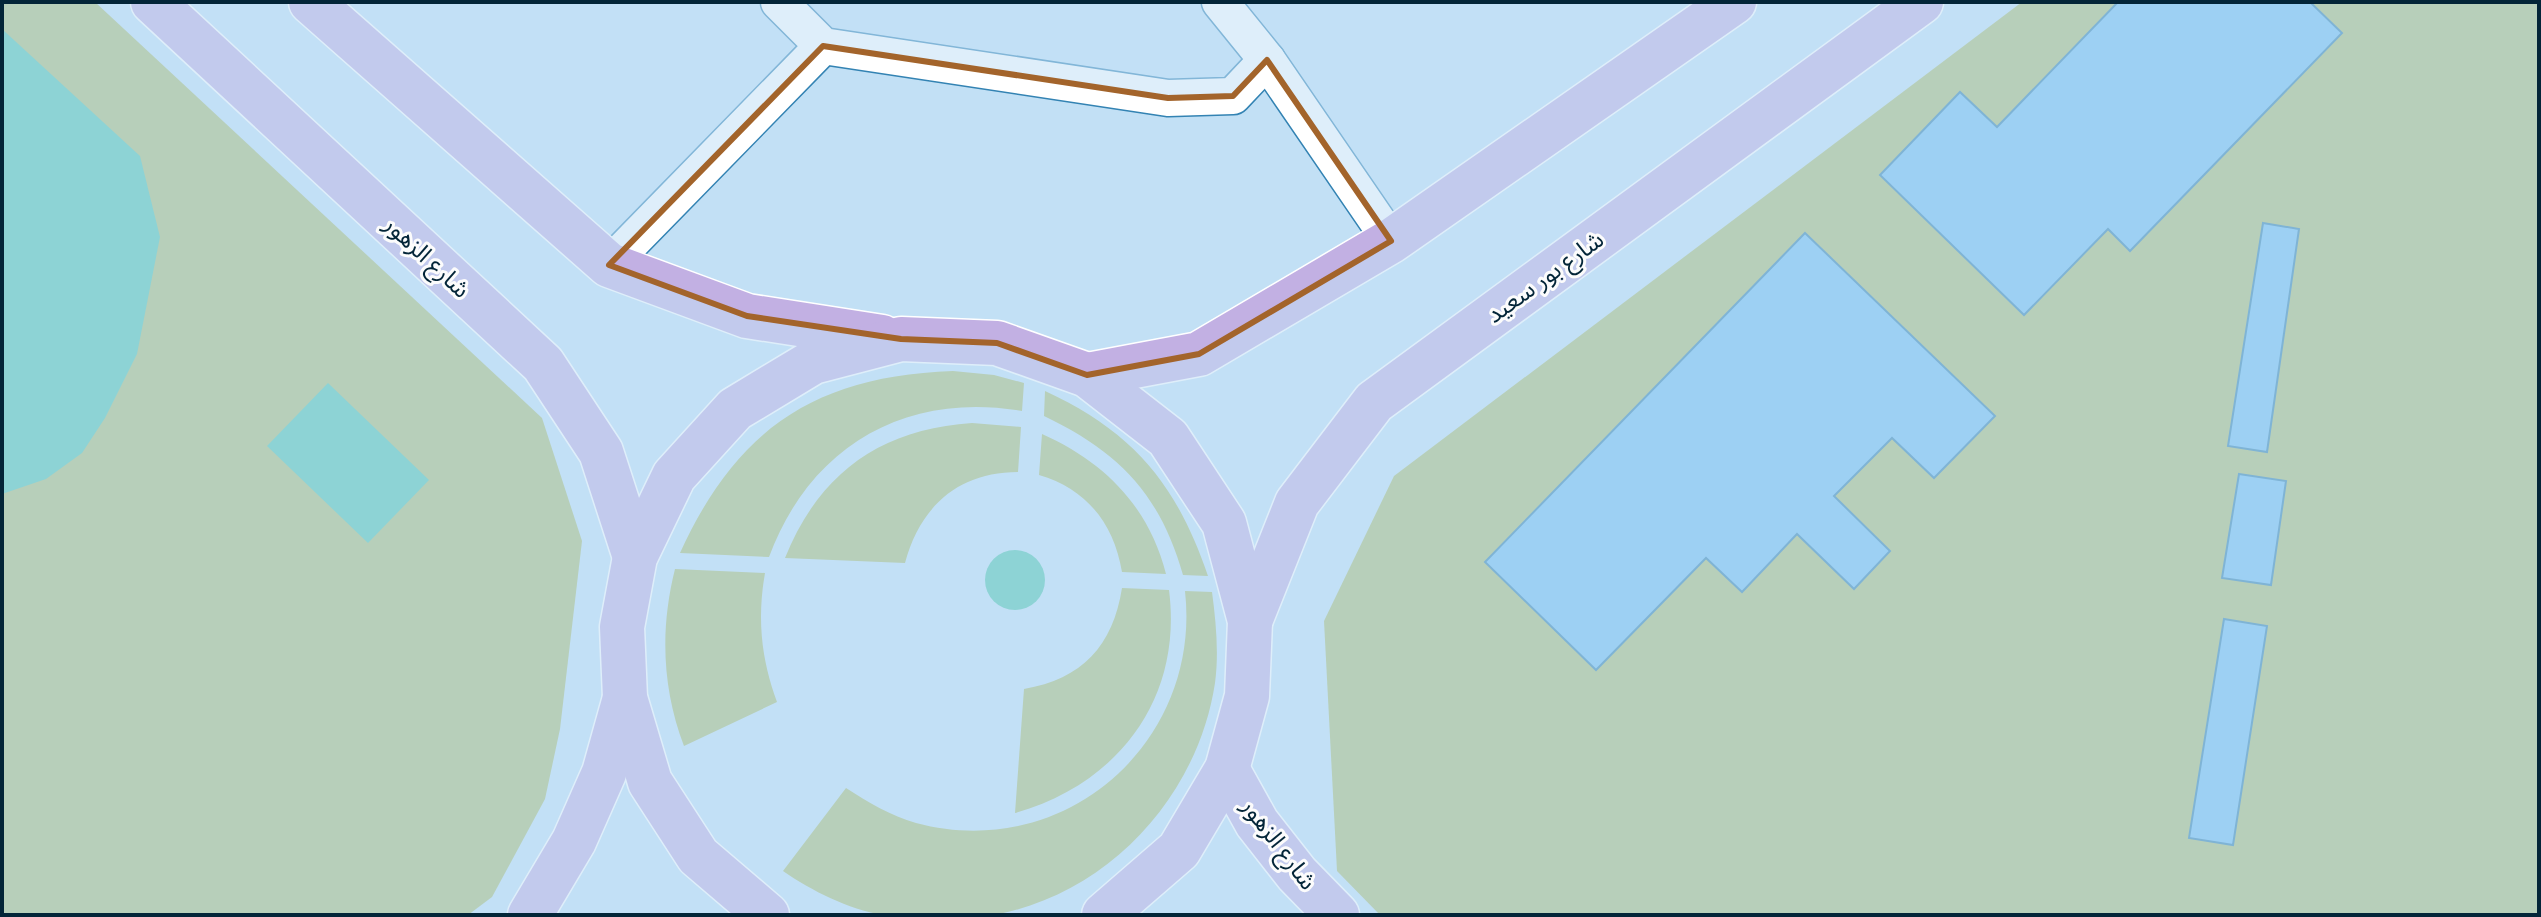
<svg xmlns="http://www.w3.org/2000/svg" width="2541" height="917" font-family="'Fira Sans Condensed','Noto Sans Arabic',sans-serif">
  <style>
    .green { fill: #a9ba71 }
    .water { fill: #4dc3ae }
    .building { fill: #6fbcf0; stroke: #2e7eae; stroke-width: 2 }
    .lines { fill: none; stroke-linecap: round; stroke-linejoin: round }
    .street-casing { stroke: #3383b3; stroke-width: 39 }
    .primary-casing { stroke: #fff; stroke-width: 47 }
    .street { stroke: #fff; stroke-width: 36 }
    .primary { stroke: #c2b0e3; stroke-width: 44 }
    .marked { fill: none; stroke: #a3642b; stroke-width: 6; stroke-linejoin: round }
    .labels { text-anchor: middle; stroke-width: 6; stroke-linejoin: round; paint-order: stroke }
    .street-label { font-size: 24px; fill: #032538; stroke: #fcfcfc }
  </style>
  <rect width="100%" height="100%" fill="#c2e0f5"/>
  <g class="green">
    <polygon points="2,2 95,2 542,418 582,541 560,729 545,799 492,897 468,915 2,915"/>
    <polygon points="2022,2 2539,2 2539,915 1380,915 1337,871 1324,621 1394,476"/>
    <path d="M 953,371 L 994,375 L 1024,383 L 1022,411 C 906,391 810,446 769,557 L 680,553 C 737,428 816,376 953,371 Z"/>
    <path d="M 1045,391 C 1134,432 1177,485 1208,576 L 1183,575 C 1160,494 1119,452 1044,416 Z"/>
    <path d="M 972,423 L 1021,427 L 1018,472 C 958,472 920,507 905,563 L 785,558 C 819,473 881,429 972,423 Z"/>
    <path d="M 1042,434 C 1105,462 1149,507 1166,574 L 1122,572 C 1114,524 1087,489 1039,475 Z"/>
    <path d="M 675,569 L 765,573 C 757,618 761,659 777,702 L 684,746 C 662,688 660,629 675,569 Z"/>
    <path d="M 1122,588 L 1169,590 C 1183,699 1118,784 1015,813 L 1024,689 C 1082,679 1113,646 1122,588 Z"/>
    <path d="M 1185,591 L 1212,592 C 1216,622 1219,653 1215,683 C 1198,795 1111,891 999,914 C 980,917 958,915 938,915 C 921,915 901,917 883,915 C 848,909 812,891 783,871 L 846,788 C 868,802 891,816 916,823 C 1065,863 1202,742 1185,591 Z"/>
  </g>
  <g class="water">
    <polygon points="2,29 140,156 160,237 137,354 105,418 82,453 46,479 2,494"/>
    <polygon points="328,383 429,480 368,543 267,446"/>
    <circle cx="1015" cy="580" r="30"/>
  </g>
  <g class="building">
    <polygon points="2118,2 2310,2 2342,33 2130,251 2108,229 2024,315 1880,175 1960,92 1997,127"/>
    <polygon points="2263,223 2299,229 2267,452 2228,446"/>
    <polygon points="1805,233 1995,416 1934,478 1892,438 1834,496 1890,551 1854,589 1797,534 1742,592 1706,558 1596,670 1485,562"/>
    <polygon points="2239,474 2286,481 2271,585 2222,578"/>
    <polygon points="2224,619 2267,626 2233,845 2189,838"/>
  </g>
  <g class="lines">
    <defs>
      <g id="street">
        <polyline points="779,2 823,46 1168,98 1233,96 1267,60"/>
        <polyline points="1220,2 1267,60 1391,241"/>
        <polyline points="609,265 823,46"/>
      </g>
      <g id="primary">
        <polyline points="153,2 543,364 601,452 635,557"/>
        <polyline points="311,2 609,265 747,316 882,337"/>
        <polyline points="1087,375 1199,354 1391,241 1734,2"/>
        <polyline points="1250,621 1297,503 1374,402 1921,2"/>
        <polyline points="1227,769 1257,823 1297,874 1337,915"/>
        <polyline points="530,915 574,841 604,773 625,698"/>
        <polyline points="767,915 698,856 650,782 625,698 622,627 635,557 674,476 735,409 813,362 901,339 997,343 1087,375 1168,438 1224,523 1250,621 1247,696 1227,769 1179,850 1104,915"/>
      </g>
    </defs>
    <use href="#street" class="street-casing"/>
    <use href="#primary" class="primary-casing"/>
    <use href="#street" class="street"/>
    <use href="#primary" class="primary"/>
  </g>
  <path d="M0 0H2541V917H0ZM 823,46 L 1168,98 L 1233,96 L 1267,60 L 1391,241 L 1199,354 L 1087,375 L 997,343 L 901,339 L 747,316 L 609,265 Z" fill="#c2e0f5" fill-opacity=".55" fill-rule="evenodd"/>
  <path class="marked" d="M 823,46 L 1168,98 L 1233,96 L 1267,60 L 1391,241 L 1199,354 L 1087,375 L 997,343 L 901,339 L 747,316 L 609,265 Z"/>
  <g class="labels">
    <g class="street-label">
      <text transform="translate(427 257) rotate(43)" y="8">شارع الزهور</text>
      <text transform="translate(1545 277) rotate(-36)" y="8">شارع بور سعيد</text>
      <text transform="translate(1279 844) rotate(53)" y="8">شارع الزهور</text>
    </g>
  </g>
  <rect width="2541" height="917" fill="none" stroke="#032538" stroke-width="8"/>
</svg>
